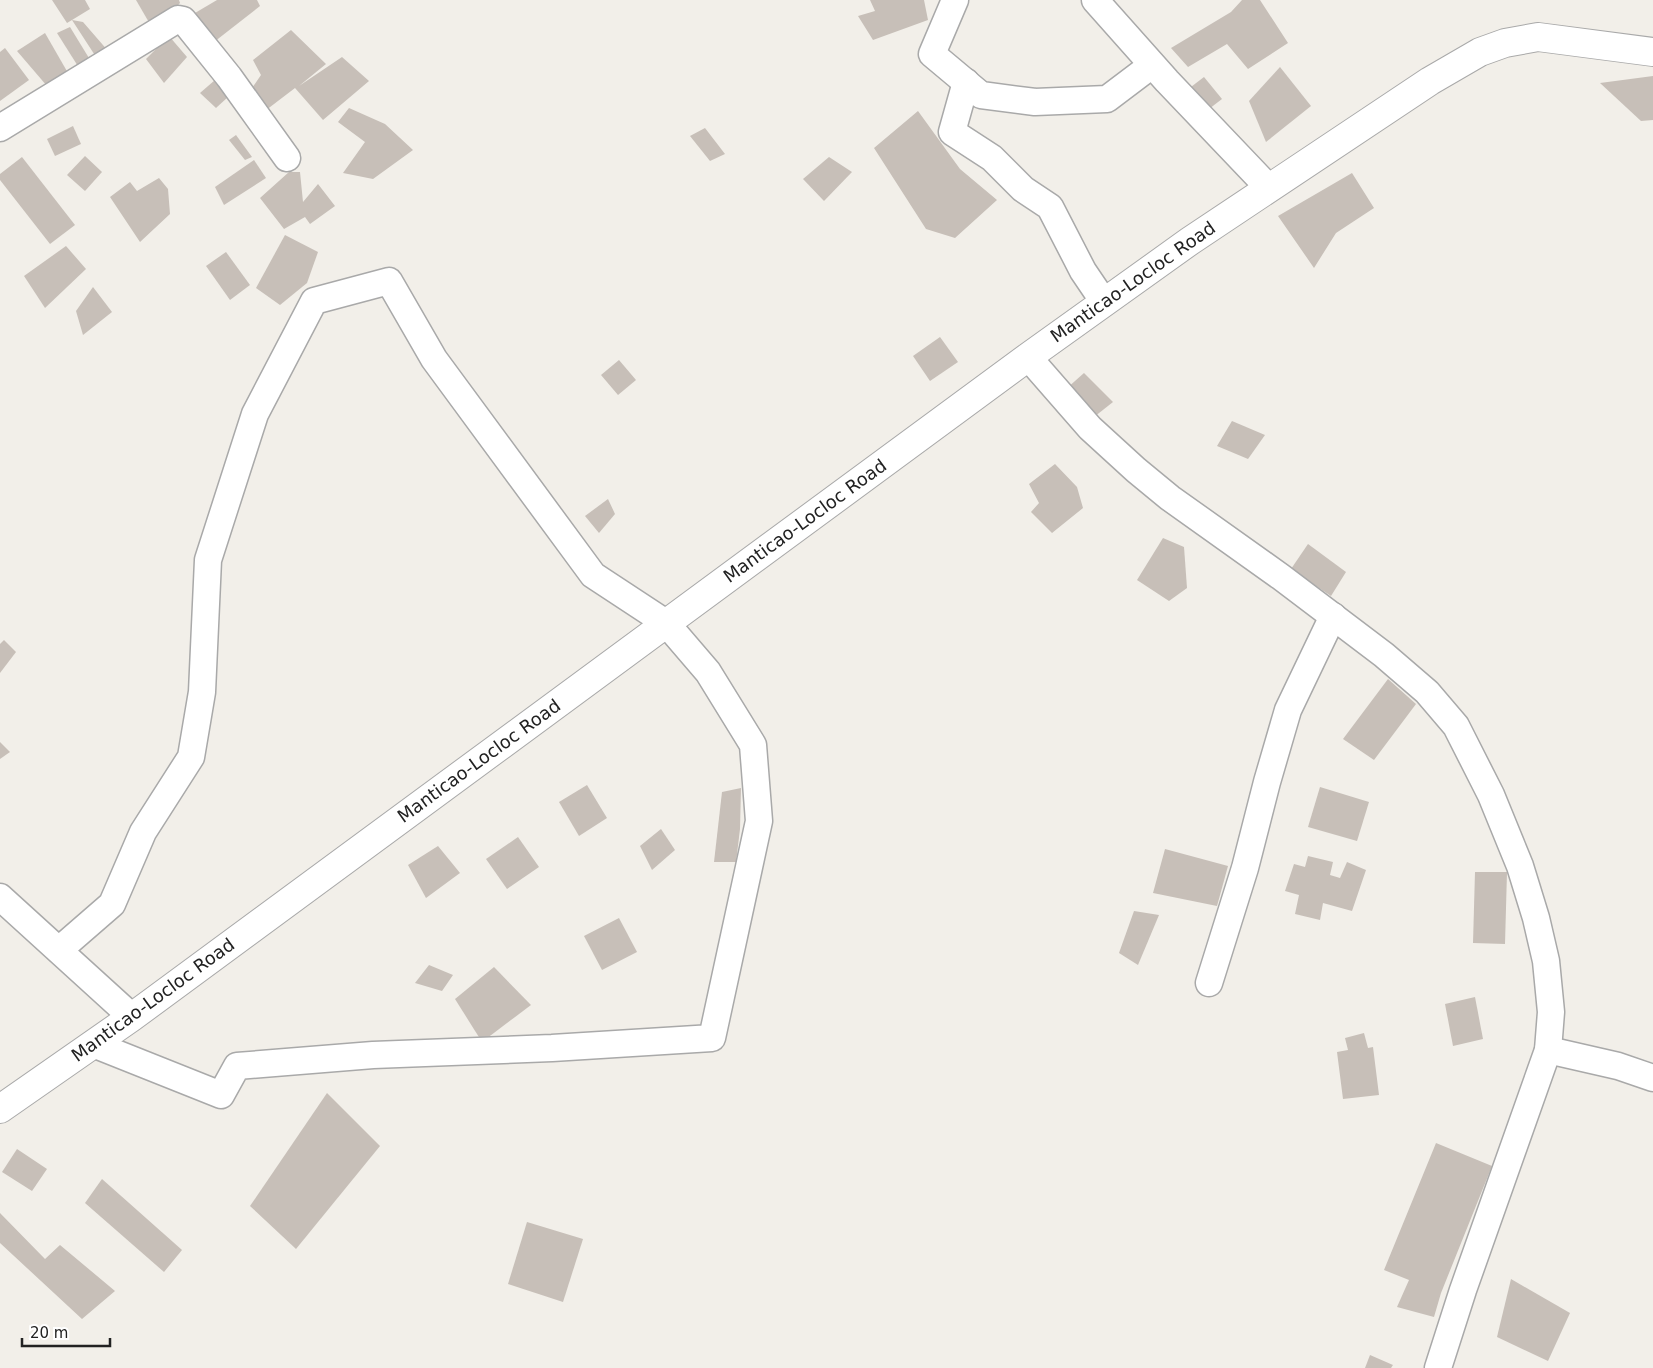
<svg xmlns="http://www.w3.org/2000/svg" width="1653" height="1368" font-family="'DejaVu Sans',sans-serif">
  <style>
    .building { fill: #c7bfb8 }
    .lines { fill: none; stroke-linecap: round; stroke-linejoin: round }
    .minor-casing { stroke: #a9a9a9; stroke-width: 29 }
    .tertiary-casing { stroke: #a9a9a9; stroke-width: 30 }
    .minor { stroke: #fff; stroke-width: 26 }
    .tertiary { stroke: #fff; stroke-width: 28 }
    .labels { text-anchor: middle; stroke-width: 4; stroke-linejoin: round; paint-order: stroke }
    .street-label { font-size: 18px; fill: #222; stroke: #fff }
  </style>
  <rect width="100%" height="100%" fill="#f2efe9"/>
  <g class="building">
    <polygon points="52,0 85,0 90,9 72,20 83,22 109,52 98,60 72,20 67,23"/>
    <polygon points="136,0 179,0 180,3 154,31"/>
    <polygon points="217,0 257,0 260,6 214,42 195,13"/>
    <polygon points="870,0 924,0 928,20 873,40 858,16 875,11"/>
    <polygon points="1242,0 1260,0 1288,43 1248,69 1227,44 1188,67 1171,48 1231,12"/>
    <polygon points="70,27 92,63 81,71 57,33"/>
    <polygon points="291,30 326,64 299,86 342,57 369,81 323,120 295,88 257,117 250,91 261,75 253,60"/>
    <polygon points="45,33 68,73 47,86 17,51"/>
    <polygon points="169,36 187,57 164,83 146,59"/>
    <polygon points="5,48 29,80 0,101 0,52"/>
    <polygon points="1280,67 1311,106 1266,142 1249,101"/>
    <polygon points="1653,76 1653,120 1641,121 1600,83"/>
    <polygon points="1204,77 1222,99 1205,112 1187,90"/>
    <polygon points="215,80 228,97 216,108 200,93"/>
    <polygon points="349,108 385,124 413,150 373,179 343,173 365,142 338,122"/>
    <polygon points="918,111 960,169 997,200 955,238 926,229 874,148"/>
    <polygon points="73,126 81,144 55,156 47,139"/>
    <polygon points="705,128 725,154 710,161 690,136"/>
    <polygon points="236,135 252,157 245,160 229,140"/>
    <polygon points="85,156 102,172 85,191 67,175"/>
    <polygon points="22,157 75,225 50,244 0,180 0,174"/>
    <polygon points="829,157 852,172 824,201 803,179"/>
    <polygon points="254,160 266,178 224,205 215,187"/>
    <polygon points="289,172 300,172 303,202 318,184 335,206 310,224 305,217 284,229 260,198"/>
    <polygon points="1352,173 1374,208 1336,233 1314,268 1278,216"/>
    <polygon points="159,178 168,189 170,214 140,242 110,197 130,182 137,191"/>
    <polygon points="285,235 318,252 307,283 280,305 256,288"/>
    <polygon points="66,246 86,269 45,308 24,276"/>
    <polygon points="226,252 250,285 230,300 206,266"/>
    <polygon points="93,287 112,312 83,335 76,311"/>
    <polygon points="940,337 958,362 930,381 913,356"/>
    <polygon points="619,360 636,380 618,395 601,375"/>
    <polygon points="1084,373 1113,402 1094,417 1066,389"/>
    <polygon points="1232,421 1265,435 1248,459 1217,446"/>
    <polygon points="1055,464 1077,487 1083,508 1052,533 1031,512 1039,503 1029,484"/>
    <polygon points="608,499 615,514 599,533 585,516"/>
    <polygon points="1163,538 1184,547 1187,588 1169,601 1137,580"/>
    <polygon points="1308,544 1346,572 1331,596 1291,569"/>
    <polygon points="4,640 16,652 0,673 0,644"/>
    <polygon points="1388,679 1416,704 1374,760 1343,739"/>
    <polygon points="0,742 10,752 0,759"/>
    <polygon points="587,785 607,818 579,836 559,802"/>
    <polygon points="1320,787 1369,802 1357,841 1308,827"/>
    <polygon points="741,788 740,829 736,862 714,862 722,792"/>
    <polygon points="661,829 675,850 652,870 640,846"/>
    <polygon points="518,837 539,867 507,889 486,859"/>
    <polygon points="438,846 460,873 426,898 408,865"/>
    <polygon points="1165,849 1228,866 1217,906 1153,893"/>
    <polygon points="1308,856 1333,862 1330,875 1340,878 1347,862 1366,870 1352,911 1323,903 1320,920 1295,914 1299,895 1285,891 1294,864 1305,867"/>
    <polygon points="1475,872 1507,872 1505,944 1473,943"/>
    <polygon points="1134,911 1159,915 1138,965 1119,953"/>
    <polygon points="619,918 637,952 602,970 584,936"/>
    <polygon points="429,965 453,975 442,991 415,983"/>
    <polygon points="494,967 531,1005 482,1042 455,999"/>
    <polygon points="1475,997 1483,1039 1453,1046 1445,1004"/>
    <polygon points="1364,1033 1368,1048 1373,1047 1379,1095 1343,1099 1337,1052 1348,1050 1345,1038"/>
    <polygon points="327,1093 380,1146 296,1249 250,1206"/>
    <polygon points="1436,1143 1492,1166 1441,1293 1434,1317 1397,1307 1409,1280 1384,1270"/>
    <polygon points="17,1149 47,1169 32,1191 2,1172"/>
    <polygon points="102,1179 182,1250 164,1272 85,1203"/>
    <polygon points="0,1213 45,1259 60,1245 115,1291 82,1319 0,1243"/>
    <polygon points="527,1222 583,1239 563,1302 508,1284"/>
    <polygon points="1511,1279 1570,1313 1548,1361 1497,1337"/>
    <polygon points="1370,1355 1393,1365 1391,1368 1365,1368"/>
  </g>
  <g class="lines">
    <defs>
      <g id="minor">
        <polyline points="955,0 932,54 981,95 1035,102 1107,99 1152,65"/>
        <polyline points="1095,0 1167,81 1269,188"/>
        <polyline points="966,82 952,132 992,158 1023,189 1050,207 1083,271 1104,302"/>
        <polyline points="0,128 178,19 183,20 188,26 229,77 287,158"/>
        <polyline points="1028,357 1090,428 1136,470 1170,498 1281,577 1384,655 1427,692 1456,726 1491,795 1520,866 1536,918 1546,961 1551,1012 1548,1050 1463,1290 1438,1368"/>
        <polyline points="0,897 132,1017"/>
        <polyline points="59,950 112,904 143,832 191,757 202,692 208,560 255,414 314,301 389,281 434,359 593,575 666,623 708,672 753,745 759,821 712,1038 552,1048 373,1055 237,1066 221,1095 93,1044"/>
        <polyline points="1209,983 1245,868 1267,782 1288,710 1333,616"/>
        <polyline points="1548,1050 1618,1066 1653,1078"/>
      </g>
      <polyline id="tertiary" points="0,1109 132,1017 1028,357 1190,241 1430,81 1480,52 1505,43 1538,37 1653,52"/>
    </defs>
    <use href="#minor" class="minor-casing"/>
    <use href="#tertiary" class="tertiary-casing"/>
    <use href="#minor" class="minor"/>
    <use href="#tertiary" class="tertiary"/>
  </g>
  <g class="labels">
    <g class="street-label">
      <text transform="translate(1133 282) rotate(-35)" y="6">Manticao-Locloc Road</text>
      <text transform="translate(805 521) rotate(-36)" y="6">Manticao-Locloc Road</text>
      <text transform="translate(479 761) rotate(-36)" y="6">Manticao-Locloc Road</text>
      <text transform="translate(153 1000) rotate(-36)" y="6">Manticao-Locloc Road</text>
    </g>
  </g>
  <path d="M22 1338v8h88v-8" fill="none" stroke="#222222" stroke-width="2.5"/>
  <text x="30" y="1338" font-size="15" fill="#222222" stroke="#ffffff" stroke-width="4" paint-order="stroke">20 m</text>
</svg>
